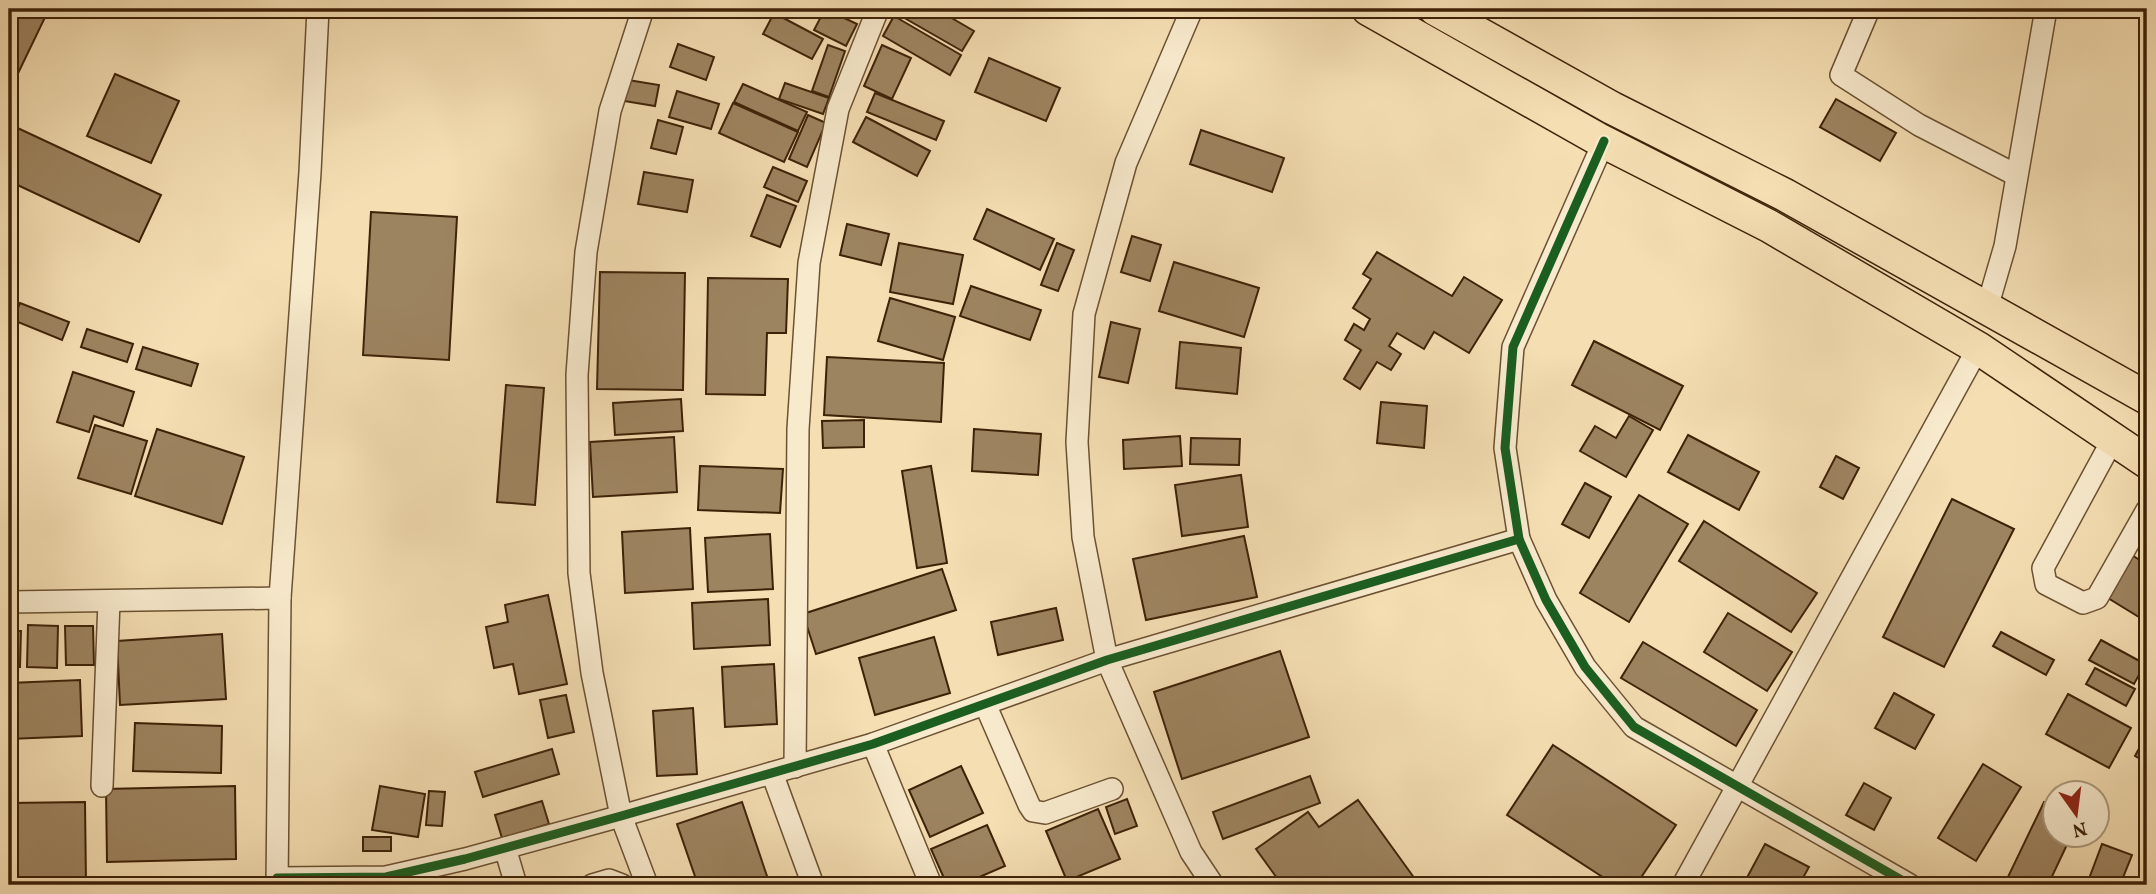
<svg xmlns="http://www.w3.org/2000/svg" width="2156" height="894" font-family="Vollkorn,serif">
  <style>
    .building { fill: #9d8460; stroke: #3e2208; stroke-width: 2 }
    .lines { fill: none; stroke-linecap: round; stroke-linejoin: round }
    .minor-casing { stroke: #6c5132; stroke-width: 24 }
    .highway-casing { stroke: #3e2208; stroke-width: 35 }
    .minor { stroke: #f8eacd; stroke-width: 21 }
    .highway { stroke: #f4deb2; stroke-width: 32 }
    .cycleway-casing { stroke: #f8eacd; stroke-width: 13 }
    .cycleway { stroke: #1b5e20; stroke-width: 9 }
  </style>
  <rect width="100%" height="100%" fill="#f4deb2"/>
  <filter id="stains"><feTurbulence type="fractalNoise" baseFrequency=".00286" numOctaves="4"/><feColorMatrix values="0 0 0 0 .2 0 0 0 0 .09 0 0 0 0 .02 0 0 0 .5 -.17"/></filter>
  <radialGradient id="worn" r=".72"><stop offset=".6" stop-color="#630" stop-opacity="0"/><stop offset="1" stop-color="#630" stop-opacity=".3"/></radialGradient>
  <g class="building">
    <polygon points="9,9 49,9 9,92"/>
    <polygon points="825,9 857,24 846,46 814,30"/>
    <polygon points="896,9 936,9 974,31 962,51 894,12"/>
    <polygon points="1145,9 1169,9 1165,17"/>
    <polygon points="774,13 823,39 812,59 763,34"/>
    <polygon points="894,16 961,55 950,75 883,36"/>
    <polygon points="678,44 714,57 706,80 670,67"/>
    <polygon points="828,45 845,51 829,97 812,91"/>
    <polygon points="882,45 911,58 892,99 864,86"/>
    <polygon points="989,58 1060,88 1046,121 975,92"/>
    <polygon points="115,74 179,101 151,163 87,136"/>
    <polygon points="628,80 659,85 655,106 624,101"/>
    <polygon points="785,83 829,98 823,114 779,99"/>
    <polygon points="743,84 807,112 798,131 734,102"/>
    <polygon points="677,91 719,104 711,129 669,117"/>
    <polygon points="875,93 944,121 936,140 867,112"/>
    <polygon points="1836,99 1896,133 1880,161 1820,127"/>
    <polygon points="733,103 798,132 784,162 719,133"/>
    <polygon points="808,115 826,123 807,167 789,159"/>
    <polygon points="866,117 930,151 917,176 853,142"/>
    <polygon points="658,120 683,127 676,154 651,148"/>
    <polygon points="9,124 161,195 139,242 9,181"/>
    <polygon points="1201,130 1284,158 1272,192 1190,164"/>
    <polygon points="773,167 807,181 798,202 764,187"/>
    <polygon points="644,172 693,180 687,212 638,204"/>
    <polygon points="767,195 796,206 780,247 751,236"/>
    <polygon points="987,209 1054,239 1040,270 974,239"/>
    <polygon points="371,212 457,217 449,360 363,355"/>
    <polygon points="847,224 889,234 881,265 840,255"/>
    <polygon points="1132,236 1161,245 1150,281 1121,272"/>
    <polygon points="899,243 963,255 953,304 890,292"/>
    <polygon points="1057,243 1074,250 1058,291 1041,285"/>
    <polygon points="1377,252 1452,296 1464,277 1502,300 1469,353 1434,332 1424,349 1397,333 1389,346 1401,354 1391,370 1377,362 1360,389 1344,379 1361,350 1345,340 1354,324 1364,330 1370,319 1353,308 1371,279 1363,274"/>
    <polygon points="1174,262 1259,288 1244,337 1159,311"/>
    <polygon points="600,272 685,273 683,390 597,389"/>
    <polygon points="708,278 788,279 786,333 767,333 765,395 706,394"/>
    <polygon points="971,286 1041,310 1030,340 960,316"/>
    <polygon points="890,298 955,317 943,360 878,341"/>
    <polygon points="20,303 69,322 62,340 13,320"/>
    <polygon points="1111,322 1140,329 1128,383 1099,377"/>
    <polygon points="87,329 133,344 127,362 81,347"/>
    <polygon points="1594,341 1683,386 1660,430 1572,385"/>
    <polygon points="1180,342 1241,348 1237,394 1176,388"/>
    <polygon points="143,347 198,364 191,386 136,369"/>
    <polygon points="827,357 944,363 941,422 824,415"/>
    <polygon points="73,372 134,392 123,426 94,416 89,432 57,422"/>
    <polygon points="506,385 544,388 535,505 497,502"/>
    <polygon points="681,399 683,431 615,435 613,403"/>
    <polygon points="1381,402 1427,406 1424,448 1377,443"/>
    <polygon points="1629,416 1653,430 1626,477 1580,451 1595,426 1616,438"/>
    <polygon points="864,420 864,447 823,448 822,421"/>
    <polygon points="95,425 147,441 131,494 78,478"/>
    <polygon points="157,429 244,457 222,524 135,496"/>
    <polygon points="974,429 1041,434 1038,475 972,471"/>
    <polygon points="1688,435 1759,472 1739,510 1668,472"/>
    <polygon points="1180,436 1182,466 1124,469 1123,440"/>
    <polygon points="674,437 677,492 593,497 590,442"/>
    <polygon points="1191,438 1240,439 1239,465 1190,464"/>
    <polygon points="1836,456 1859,468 1843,499 1820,487"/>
    <polygon points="700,466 783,469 780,513 698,510"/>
    <polygon points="931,466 947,563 917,568 902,471"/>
    <polygon points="1241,475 1248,527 1182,536 1175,485"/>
    <polygon points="1585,483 1611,497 1589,538 1562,524"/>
    <polygon points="1639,495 1688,524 1629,622 1580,593"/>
    <polygon points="1952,499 2014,529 1944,667 1883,637"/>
    <polygon points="1704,521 1817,593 1791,632 1679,561"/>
    <polygon points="690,528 693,589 625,593 622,532"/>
    <polygon points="770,534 773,589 708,592 705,538"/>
    <polygon points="1244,536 1257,597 1146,620 1133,559"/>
    <polygon points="2129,553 2147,565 2147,622 2103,595"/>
    <polygon points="942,569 956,610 816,654 803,614"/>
    <polygon points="548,595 567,684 519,694 513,664 494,668 486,627 508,622 505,605"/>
    <polygon points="768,599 770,645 694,649 692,603"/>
    <polygon points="1056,608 1063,640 998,655 991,622"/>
    <polygon points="1728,613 1792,652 1767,691 1704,652"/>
    <polygon points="28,625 58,626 57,668 27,667"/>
    <polygon points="65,626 93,626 94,665 66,665"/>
    <polygon points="9,631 21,631 20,667 9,667"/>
    <polygon points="2001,632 2054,660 2046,675 1993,646"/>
    <polygon points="222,634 226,699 120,705 117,641"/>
    <polygon points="934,637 950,693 875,715 859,658"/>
    <polygon points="2101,640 2145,664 2134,684 2089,660"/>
    <polygon points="1643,642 1757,710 1736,746 1621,678"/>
    <polygon points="1280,651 1309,737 1182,779 1154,692"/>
    <polygon points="774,664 777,724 725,727 722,667"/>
    <polygon points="2095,668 2135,689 2126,706 2086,684"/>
    <polygon points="80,680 82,736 9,739 9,683"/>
    <polygon points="1894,693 1934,715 1915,749 1875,728"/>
    <polygon points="2068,694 2131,728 2109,768 2046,734"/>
    <polygon points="566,695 574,732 548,738 540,700"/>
    <polygon points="693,708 697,774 657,776 653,711"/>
    <polygon points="135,723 222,726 221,773 133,771"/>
    <polygon points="2147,734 2147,763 2135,756"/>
    <polygon points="1553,745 1676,825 1636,885 1615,885 1507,815"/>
    <polygon points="552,749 559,774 483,797 475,772"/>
    <polygon points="1983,764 2021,787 1976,861 1938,838"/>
    <polygon points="961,766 983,813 930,837 909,790"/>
    <polygon points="1310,776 1320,803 1223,839 1213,812"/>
    <polygon points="1864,783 1891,798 1874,830 1846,815"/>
    <polygon points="235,786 236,859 107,862 106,789"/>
    <polygon points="380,786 425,794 418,837 372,830"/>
    <polygon points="429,791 445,792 442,826 426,825"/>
    <polygon points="1127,799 1137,826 1115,834 1106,807"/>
    <polygon points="1358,800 1415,879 1407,885 1371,885 1369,882 1365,885 1282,885 1256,849 1308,812 1319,827"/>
    <polygon points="542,801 549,824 502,838 495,815"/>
    <polygon points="85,802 86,885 9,885 9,803"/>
    <polygon points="742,802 770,885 698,885 677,824"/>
    <polygon points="2044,802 2054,807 2054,834 2072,834 2048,885 2020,885 2007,879"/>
    <polygon points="1098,809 1120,859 1067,881 1046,831"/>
    <polygon points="987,825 1005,866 961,885 947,885 931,849"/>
    <rect x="363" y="837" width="28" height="14"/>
    <polygon points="1765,844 1809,867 1799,885 1743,885"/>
    <polygon points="2102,844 2132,855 2120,885 2087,884"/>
  </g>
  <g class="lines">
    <defs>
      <g id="minor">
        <polyline points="643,9 610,111 586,252 577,375 579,573 592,673 621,816 647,885"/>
        <polyline points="1192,9 1126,163 1084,314 1077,442 1083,537 1107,660 1191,852 1213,885"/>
        <polyline points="1869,9 1841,75 1919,125 2016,175"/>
        <polyline points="1604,141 1513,347 1505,448 1519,539 1546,600 1585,667 1634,727 1910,885"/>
        <polyline points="1987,308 2005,246 2046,9"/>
        <polyline points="2113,439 2043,568 2046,584 2083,603 2097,598 2147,510"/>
        <polyline points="9,602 280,598"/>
        <polyline points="985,704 1029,805 1033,811 1045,813 1112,789"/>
        <polyline points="873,744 931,885"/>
        <polyline points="795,767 798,429 809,263 838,109 878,9"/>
        <polyline points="772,773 813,885"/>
        <polyline points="102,786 109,601"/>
        <polyline points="505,848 516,885"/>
        <polyline points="277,878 386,877 465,859 621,816 873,744 1107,660 1519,539"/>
        <polyline points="277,885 280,598 310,172 318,9"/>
        <polyline points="592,885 609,880 622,885"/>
        <polyline points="1683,885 1978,348"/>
      </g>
      <g id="highway">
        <polyline points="1368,9 1598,139 1769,226 1978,348 2147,462"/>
        <polyline points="1435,9 1612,108 1785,195 2147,398"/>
      </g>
    </defs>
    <use href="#minor" class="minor-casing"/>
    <use href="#highway" class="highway-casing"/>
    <use href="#minor" class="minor"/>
    <use href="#highway" class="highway"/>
    <defs>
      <g id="cycleway">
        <polyline points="1604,141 1513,347 1505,448 1519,539 1546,600 1585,667 1634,727 1910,885"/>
        <polyline points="277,878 386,877 465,859 621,816 873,744 1107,660 1519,539"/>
      </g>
    </defs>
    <use href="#cycleway" class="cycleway-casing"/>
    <use href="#cycleway" class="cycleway"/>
  </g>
  <rect width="2156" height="894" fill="none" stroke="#f4deb2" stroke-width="35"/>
  <rect x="10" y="10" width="2135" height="873" fill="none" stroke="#3e2208" stroke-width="3.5"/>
  <rect x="18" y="18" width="2121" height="859" fill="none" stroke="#3e2208" stroke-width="2"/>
  <g transform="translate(2076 814) rotate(166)"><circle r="33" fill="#f8eacd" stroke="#ae9a7e" stroke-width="2"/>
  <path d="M0-5L12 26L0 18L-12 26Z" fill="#8f2418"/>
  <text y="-10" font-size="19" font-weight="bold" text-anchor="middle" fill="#3e2208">N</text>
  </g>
  <rect width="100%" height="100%" filter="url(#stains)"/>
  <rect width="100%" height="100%" fill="url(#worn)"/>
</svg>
